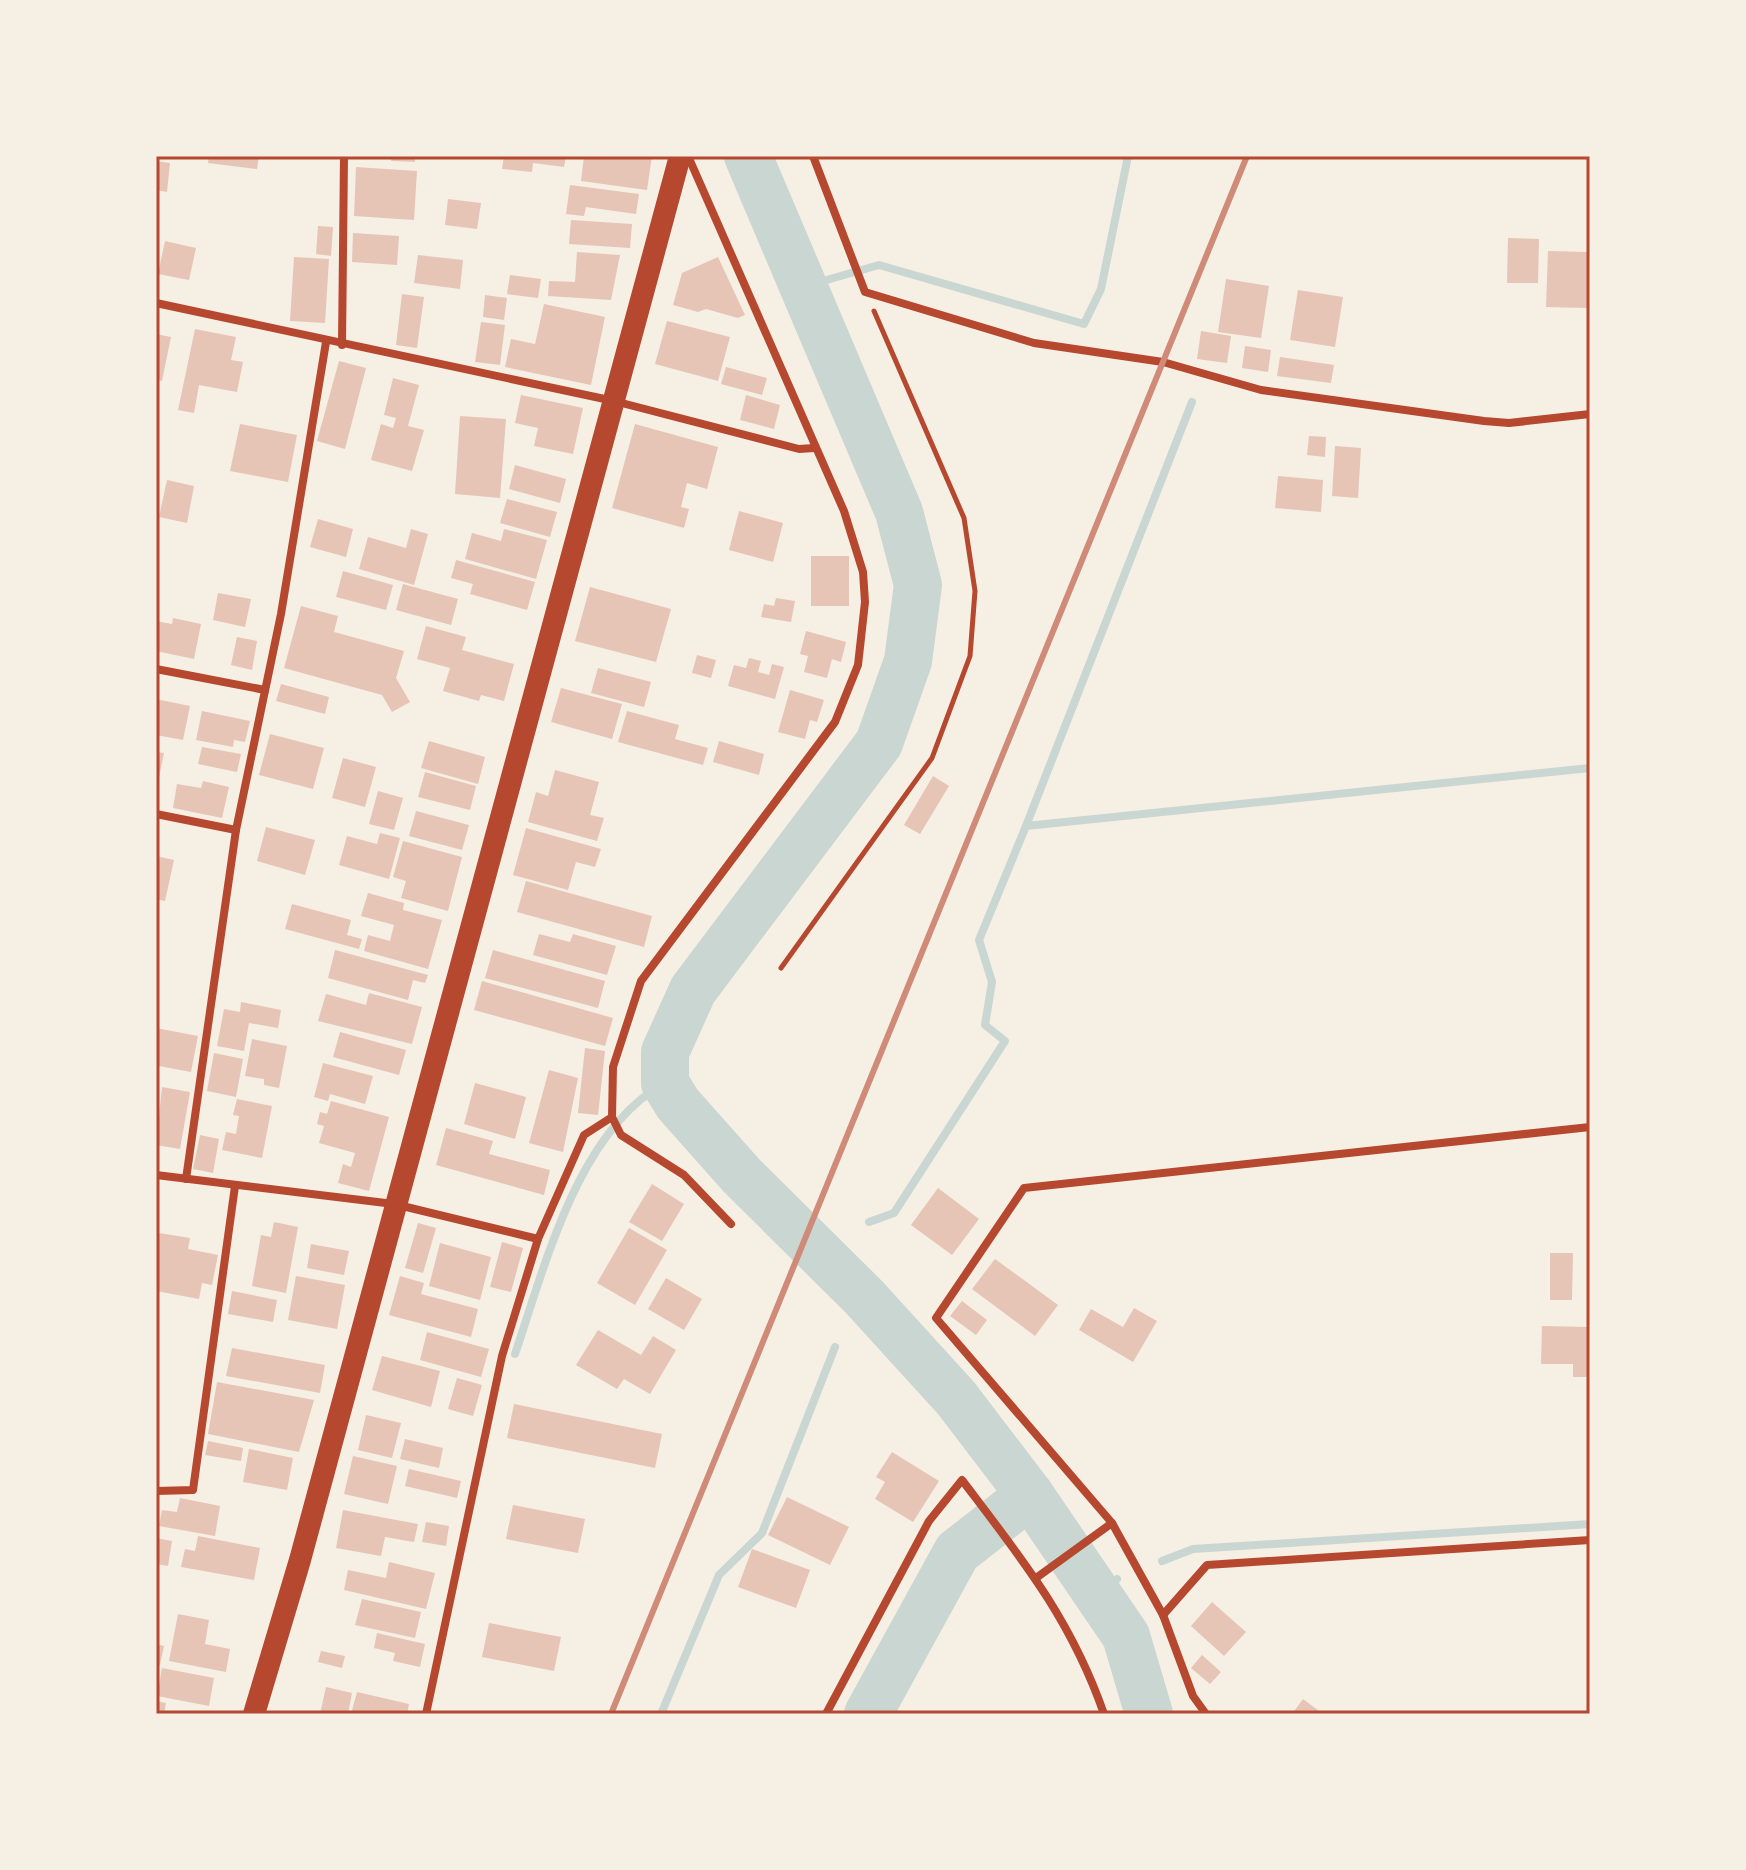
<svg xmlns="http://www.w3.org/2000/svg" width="1746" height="1870" font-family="'Space Grotesk',sans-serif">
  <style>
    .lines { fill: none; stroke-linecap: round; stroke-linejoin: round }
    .stream { stroke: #c9d6d2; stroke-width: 8 }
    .river { stroke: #c9d6d2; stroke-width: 48 }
    .building { fill: #e6c5b7 }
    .path { stroke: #b5482f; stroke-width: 5 }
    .minor { stroke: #b5482f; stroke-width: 8 }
    .trunk { stroke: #b5482f; stroke-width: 22 }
    .rail { stroke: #cf8b77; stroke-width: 6 }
    .neatline { fill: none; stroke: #b5482f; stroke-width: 3 }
  </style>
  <rect width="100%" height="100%" fill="#f6efe4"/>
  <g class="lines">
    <g class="stream">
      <polyline points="802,287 879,265 1084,324 1101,289 1128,156"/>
      <polyline points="1026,826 1192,402"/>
      <polyline points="869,1222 894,1213 1005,1041 985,1025 992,982 979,940 1026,826 1590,768"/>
      <path d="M 515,1354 C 545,1266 578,1130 665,1083"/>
      <polyline points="1162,1561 1193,1549 1590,1524"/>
      <polyline points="1101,1596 1117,1579"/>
      <polyline points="661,1714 719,1575 762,1533 835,1347"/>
    </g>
    <g class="river">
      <polyline points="748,156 899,512 918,585 908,661 879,743 693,990 665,1052 665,1083 678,1104 742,1176 864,1297 956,1398 1030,1495 1126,1636 1149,1714"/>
      <polyline points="868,1714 957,1552 1030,1495"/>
    </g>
  </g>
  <g class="building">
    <polygon points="209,156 259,156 257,169 208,163"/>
    <polygon points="392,156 415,156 415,162 391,161"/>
    <polygon points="504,156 566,156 564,167 533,163 532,172 502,169"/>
    <polygon points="584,156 652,156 647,190 581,181"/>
    <polygon points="156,161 170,163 167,192 156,190"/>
    <polygon points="356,167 417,171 414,220 354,216"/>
    <polygon points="570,185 639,194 636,214 586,207 584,216 566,214"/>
    <polygon points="448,199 481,203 477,229 445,225"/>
    <polygon points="571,220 632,224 630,248 569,244"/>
    <polygon points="318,226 333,227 331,256 316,254"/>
    <polygon points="353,233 399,236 397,265 352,262"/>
    <polygon points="1508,238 1539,239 1538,283 1507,283"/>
    <polygon points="165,241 196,248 189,280 158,274"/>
    <polygon points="1548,251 1590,252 1589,308 1546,307"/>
    <polygon points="577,252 620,255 611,300 548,296 549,281 575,282"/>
    <polygon points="418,255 463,260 460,289 414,283"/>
    <polygon points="294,257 329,259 325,323 290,321"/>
    <polygon points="718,257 745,315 738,318 706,309 698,312 673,305 682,273"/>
    <polygon points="510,275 541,279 538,298 507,294"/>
    <polygon points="1226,279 1269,286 1261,338 1218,332"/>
    <polygon points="1298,290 1343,297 1335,347 1290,340"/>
    <polygon points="402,294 424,297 417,348 396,345"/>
    <polygon points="485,295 507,298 504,320 483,317"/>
    <polygon points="544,304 605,317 591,385 505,367 511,339 535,344"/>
    <polygon points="667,321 730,337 718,381 655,364"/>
    <polygon points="481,322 505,325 500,365 475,362"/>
    <polygon points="195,329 236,337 231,360 243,362 237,392 199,385 194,413 178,410"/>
    <polygon points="1201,331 1231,336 1227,363 1197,359"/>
    <polygon points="156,334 171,337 162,381 156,380"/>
    <polygon points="1245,346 1271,350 1268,372 1242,368"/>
    <polygon points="1280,357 1334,365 1331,383 1277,376"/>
    <polygon points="339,361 366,368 345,449 317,441"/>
    <polygon points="726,367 767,378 762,395 721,384"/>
    <polygon points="393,378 419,385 408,426 424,430 412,471 371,460 381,424 393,428 396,418 384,415"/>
    <polygon points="521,395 583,408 573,454 534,446 538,428 515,423"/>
    <polygon points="746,395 780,405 774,429 740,420"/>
    <polygon points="460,416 506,419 500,498 455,494"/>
    <polygon points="240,424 297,435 288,482 230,471"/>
    <polygon points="635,424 718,447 707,489 687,483 681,507 689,509 684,528 612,508"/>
    <polygon points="1309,436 1326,437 1325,457 1307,455"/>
    <polygon points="1335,446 1361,448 1358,498 1332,496"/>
    <polygon points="515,465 566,479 560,503 509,489"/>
    <polygon points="1278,476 1323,480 1321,512 1275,508"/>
    <polygon points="167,480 194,486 187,523 159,517"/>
    <polygon points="507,499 557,512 550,537 500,523"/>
    <polygon points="739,511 783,523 773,562 729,550"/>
    <polygon points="318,519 353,529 346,557 310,547"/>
    <polygon points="411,529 428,534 414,585 359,569 368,537 406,548"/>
    <polygon points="504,529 547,540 536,579 465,559 472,533 501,541"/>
    <rect x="811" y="556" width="38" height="50"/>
    <polygon points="456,560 535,582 527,610 470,594 473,584 451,578"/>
    <polygon points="343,571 393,585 386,610 336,597"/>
    <polygon points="403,584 458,599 451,625 396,610"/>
    <polygon points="590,587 671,609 656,662 575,641"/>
    <polygon points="218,593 251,599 245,627 213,620"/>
    <polygon points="776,598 795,601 791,622 761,617 764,604 774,606"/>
    <polygon points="301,606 338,616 334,632 404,651 396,678 410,702 392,712 382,695 284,668"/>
    <polygon points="173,618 201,624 194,659 156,651 156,621 172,624"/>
    <polygon points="426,626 466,637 462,650 514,664 504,701 481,695 479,701 443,691 450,668 417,659"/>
    <polygon points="806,631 846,642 841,662 832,659 827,678 804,672 808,656 800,654"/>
    <polygon points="237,637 257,641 252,670 231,665"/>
    <polygon points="697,655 716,660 711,678 692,673"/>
    <polygon points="749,658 761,661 758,672 769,675 772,664 784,667 775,699 728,686 734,665 746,668"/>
    <polygon points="598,668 651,682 644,707 591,693"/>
    <polygon points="281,684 329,697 325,714 276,701"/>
    <polygon points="561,688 622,704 612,739 551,722"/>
    <polygon points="790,690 824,700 817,722 810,720 805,739 778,732"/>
    <polygon points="156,699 190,706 183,740 156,735"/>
    <polygon points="202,711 250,721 245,742 234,740 233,747 196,740"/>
    <polygon points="627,711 679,725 675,739 708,748 703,765 618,742"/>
    <polygon points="270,734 324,748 313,789 259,775"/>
    <polygon points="429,741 485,757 478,784 421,768"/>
    <polygon points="719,741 764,754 759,775 713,762"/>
    <polygon points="202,747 241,754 237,772 198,764"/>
    <polygon points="156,752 164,753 157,788 156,788"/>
    <polygon points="343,758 376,767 365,807 332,798"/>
    <polygon points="555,770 599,782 590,815 604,818 597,841 528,822 536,792 548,796"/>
    <polygon points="425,772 476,786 470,810 418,797"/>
    <polygon points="933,776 949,786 920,834 904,825"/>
    <polygon points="203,781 229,787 222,818 173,808 177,784 201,788"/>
    <polygon points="378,791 403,798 394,830 369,824"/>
    <polygon points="416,811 469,825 462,850 409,836"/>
    <polygon points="266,827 315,840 305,875 257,861"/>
    <polygon points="526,828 601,849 595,867 576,862 568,890 513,875"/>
    <polygon points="380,833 400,838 389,879 339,865 347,836 377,844"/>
    <polygon points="403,841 462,857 448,911 401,898 406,881 393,877"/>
    <polygon points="156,856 174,860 165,901 156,899"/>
    <polygon points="526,881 652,916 644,947 517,912"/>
    <polygon points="368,893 404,903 403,910 442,920 428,969 364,951 368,935 390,941 394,925 361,916"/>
    <polygon points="292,904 351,920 347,935 362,939 359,949 285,929"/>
    <polygon points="539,934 570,942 573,934 616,946 607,975 533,955"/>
    <polygon points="335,950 428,975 425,983 413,980 408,1000 328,978"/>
    <polygon points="493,950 605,981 598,1008 485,978"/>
    <polygon points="482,981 613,1018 605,1046 474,1010"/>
    <polygon points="369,993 422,1007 412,1044 318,1021 326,994 366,1005"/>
    <polygon points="241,1002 281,1010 278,1028 249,1023 244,1051 217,1046 224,1009 240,1012"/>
    <polygon points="156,1028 198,1036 191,1072 159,1066 156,1074"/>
    <polygon points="340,1032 406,1050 399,1075 333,1057"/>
    <polygon points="252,1039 287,1046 279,1088 264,1085 264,1079 245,1076"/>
    <polygon points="585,1048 605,1051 598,1115 578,1113"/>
    <polygon points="214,1053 243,1059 236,1097 207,1091"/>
    <polygon points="323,1063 373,1076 365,1104 330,1094 328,1101 314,1097"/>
    <polygon points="549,1070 578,1078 563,1152 529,1143"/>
    <polygon points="475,1083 526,1097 515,1139 464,1124"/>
    <polygon points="162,1087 190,1092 180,1149 156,1145"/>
    <polygon points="237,1099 272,1106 262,1158 222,1150 226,1132 236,1134 239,1116 233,1115"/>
    <polygon points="331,1101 389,1117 369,1191 338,1183 343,1164 351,1167 355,1153 319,1143 324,1126 317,1124 320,1112 327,1114"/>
    <polygon points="446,1128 493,1141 489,1154 550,1170 544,1195 436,1165"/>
    <polygon points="200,1135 219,1139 213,1173 193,1169"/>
    <polygon points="652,1184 684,1204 662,1241 629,1222"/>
    <polygon points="938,1188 979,1219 952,1255 911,1225"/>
    <polygon points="274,1222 298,1227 286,1293 252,1286 261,1235 271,1237"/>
    <polygon points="418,1223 436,1228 423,1273 405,1268"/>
    <polygon points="629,1228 667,1250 635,1305 597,1283"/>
    <polygon points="159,1233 190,1238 188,1249 218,1255 212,1285 202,1283 199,1299 156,1291"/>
    <polygon points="502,1242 523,1248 511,1292 490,1287"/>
    <polygon points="440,1243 491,1257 480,1300 429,1286"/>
    <polygon points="311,1244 349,1251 344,1275 307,1268"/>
    <polygon points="1550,1253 1573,1253 1572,1300 1550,1300"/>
    <polygon points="995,1259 1058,1305 1035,1336 972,1289"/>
    <polygon points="296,1276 345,1285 337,1329 288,1320"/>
    <polygon points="400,1276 424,1283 421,1294 478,1309 471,1337 389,1315"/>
    <polygon points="666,1278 702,1299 684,1330 648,1309"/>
    <polygon points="232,1291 277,1300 273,1322 228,1314"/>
    <polygon points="962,1301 987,1320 976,1335 950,1316"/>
    <polygon points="1134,1308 1157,1321 1133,1362 1079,1330 1091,1309 1123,1327"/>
    <polygon points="1542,1326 1590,1327 1590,1377 1573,1377 1573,1364 1541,1364"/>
    <polygon points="598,1330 641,1355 653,1336 676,1350 650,1394 624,1379 617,1389 576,1365"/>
    <polygon points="427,1332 489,1349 481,1377 420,1360"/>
    <polygon points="232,1348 325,1365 320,1393 226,1376"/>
    <polygon points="382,1356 440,1371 431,1407 372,1390"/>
    <polygon points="457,1378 482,1385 473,1416 448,1409"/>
    <polygon points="217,1382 314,1400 299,1452 208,1434"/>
    <polygon points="514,1404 662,1434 655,1468 507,1438"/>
    <polygon points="366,1415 401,1423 392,1458 358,1450"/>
    <polygon points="405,1439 443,1448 439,1468 400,1459"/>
    <polygon points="208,1441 243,1448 241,1461 205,1455"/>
    <polygon points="249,1449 293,1458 287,1490 243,1482"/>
    <polygon points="892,1452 939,1481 913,1522 875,1499 885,1482 876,1477"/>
    <polygon points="353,1456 397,1466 388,1504 344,1494"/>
    <polygon points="409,1469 461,1481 457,1498 405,1486"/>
    <polygon points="787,1497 849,1527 830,1565 768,1535"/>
    <polygon points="180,1498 220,1506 215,1536 159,1526 162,1510 177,1512"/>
    <polygon points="513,1505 585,1519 578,1553 506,1539"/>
    <polygon points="343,1510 418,1524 414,1542 385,1537 381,1556 336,1548"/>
    <polygon points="426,1522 449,1526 446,1546 422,1542"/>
    <polygon points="198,1536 260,1548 254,1580 181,1567 185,1549 195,1551"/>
    <polygon points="156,1538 172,1541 168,1566 156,1564"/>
    <polygon points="752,1549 810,1570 796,1608 738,1587"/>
    <polygon points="389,1562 435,1573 426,1609 344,1590 348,1570 386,1578"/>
    <polygon points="362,1599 421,1612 415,1638 355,1625"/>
    <polygon points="1212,1602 1246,1632 1224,1656 1191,1626"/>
    <polygon points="178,1614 209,1620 205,1644 230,1649 226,1672 169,1661"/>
    <polygon points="489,1623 561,1637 554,1671 482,1657"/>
    <polygon points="377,1633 425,1644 420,1667 393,1661 395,1653 374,1648"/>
    <polygon points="156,1644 164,1646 160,1665 156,1664"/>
    <polygon points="321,1651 345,1656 342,1668 318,1662"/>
    <polygon points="1202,1655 1221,1672 1210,1684 1191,1668"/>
    <polygon points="162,1668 214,1678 209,1706 157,1696"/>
    <polygon points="326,1687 352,1693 348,1714 320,1714"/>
    <polygon points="357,1692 409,1704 407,1714 351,1714"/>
    <polygon points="1303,1699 1323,1714 1292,1714"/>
    <polygon points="156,1701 166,1703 164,1714 156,1714"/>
  </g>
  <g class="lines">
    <polyline class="path" points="781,968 932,758 970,656 975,591 964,518 874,311"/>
    <g class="minor">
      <polyline points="813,156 865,292 1034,343 1163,362 1261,390 1484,421 1509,423 1590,414"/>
      <polyline points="156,303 614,401 799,449 814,448"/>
      <polyline points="342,345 344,156"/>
      <polyline points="156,669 265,690"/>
      <polyline points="156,814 236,830"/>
      <polyline points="612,1117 621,1135 684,1175 731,1224"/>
      <polyline points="1590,1127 1024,1188 936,1318 1112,1523 1163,1615 1207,1565 1590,1540"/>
      <polyline points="156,1175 394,1204 538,1239"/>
      <polyline points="186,1179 236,830 281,614 326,342"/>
      <polyline points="156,1491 193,1490 235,1186"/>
      <polyline points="1036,1578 1112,1523"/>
      <polyline points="1163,1615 1193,1696 1206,1714"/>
      <polyline points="426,1714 502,1356 538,1239 584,1135 612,1117 613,1067 641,981 835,722 858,665 865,602 863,572 844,511 688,156"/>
      <path d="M 826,1714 L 929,1521 L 962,1480 C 1022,1559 1071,1619 1104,1714"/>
    </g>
    <polyline class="trunk" points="254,1714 300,1560 680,156"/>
    <polyline class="rail" points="611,1714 1247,156"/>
  </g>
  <rect width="1746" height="1870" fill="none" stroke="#f6efe4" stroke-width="316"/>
  <rect x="158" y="158" width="1430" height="1554" class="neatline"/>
</svg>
